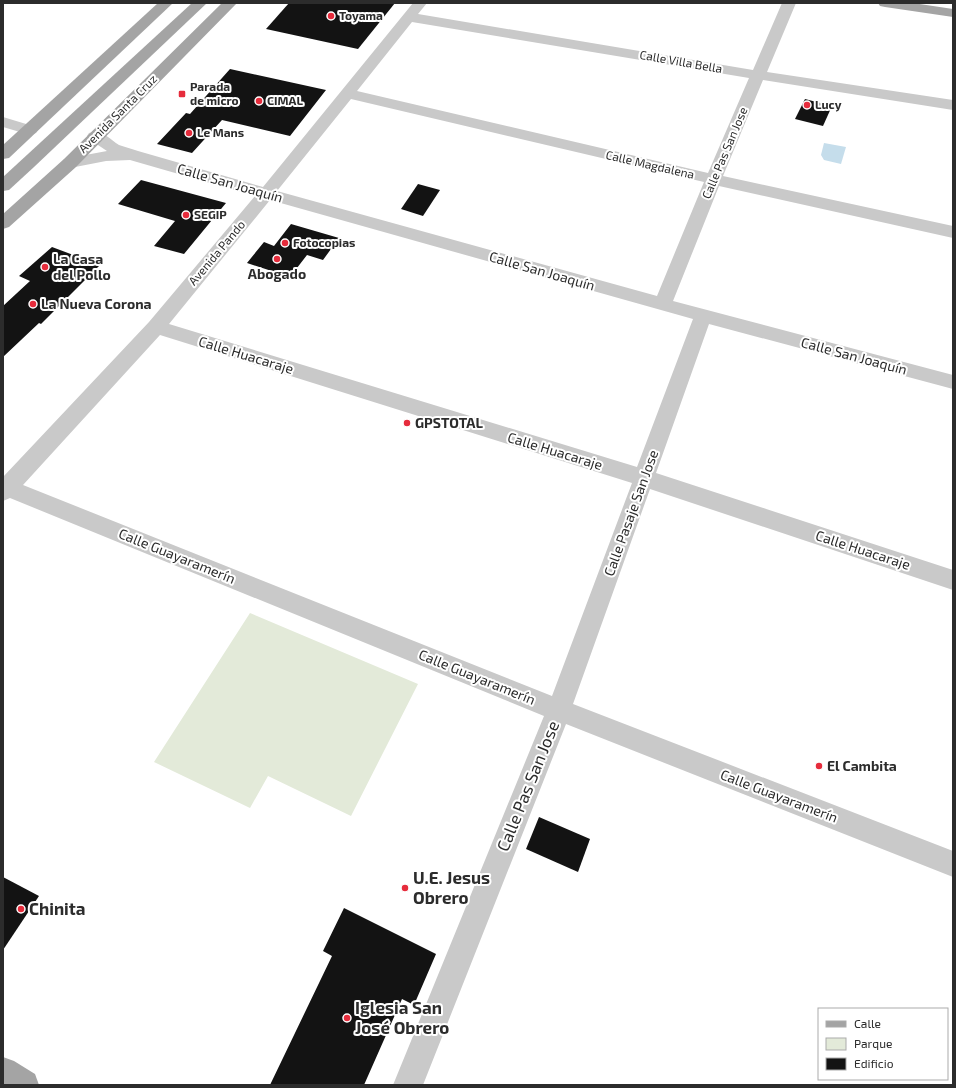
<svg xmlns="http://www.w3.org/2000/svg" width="956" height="1088" font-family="'Exo 2',sans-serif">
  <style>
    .green { fill: #e3ead9 }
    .water { fill: #c5ddeb }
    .building { fill: #131313 }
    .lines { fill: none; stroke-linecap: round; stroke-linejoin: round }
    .minor { fill: #c9c9c9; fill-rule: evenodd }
    .major { fill: #a4a4a4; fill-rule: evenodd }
    .poi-dot { fill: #e62c3c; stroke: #fff; stroke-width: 1.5 }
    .labels { text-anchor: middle; stroke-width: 4; stroke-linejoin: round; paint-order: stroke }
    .far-poi-label { font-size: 12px; font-weight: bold; fill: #2c2c2c; stroke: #fff; text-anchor: start }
    .far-street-label { font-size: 12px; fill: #2c2c2c; stroke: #fff }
    .street-label { font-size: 14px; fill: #2c2c2c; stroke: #fff }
    .poi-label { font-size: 14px; font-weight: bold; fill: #2c2c2c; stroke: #fff; text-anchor: start }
    .near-street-label { font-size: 17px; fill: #2c2c2c; stroke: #fff }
    .near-poi-label { font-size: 17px; font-weight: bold; fill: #2c2c2c; stroke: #fff; text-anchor: start }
  </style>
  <rect width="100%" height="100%" fill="#fff"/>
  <polygon class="green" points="250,613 418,684 351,816 268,776 250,808 154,762"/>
  <polygon class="water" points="824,143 846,147 841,164 824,160 821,155"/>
  <g class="building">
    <polygon points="289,3 395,3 358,49 266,29"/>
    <polygon points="230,69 326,90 290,136 222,120 192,153 157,144 186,113 190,114"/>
    <polygon points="805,99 832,106 823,126 795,119"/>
    <polygon points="141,180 226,203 184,254 154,246 175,221 118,204"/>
    <polygon points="418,184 440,190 423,216 401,209"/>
    <polygon points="291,224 339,238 323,260 307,255 290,277 247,263 264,242 274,246"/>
    <polygon points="52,247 100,265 41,324 39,323 3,357 3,306 30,281 19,276"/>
    <polygon points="539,817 590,839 578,872 526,849"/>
    <polygon points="3,877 39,896 3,950"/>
    <polygon points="344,908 436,954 414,1005 402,999 364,1085 270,1085 332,956 323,951"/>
  </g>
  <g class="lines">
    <g class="minor">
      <path d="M 413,3 L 427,3 L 418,14 L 753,70 L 782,3 L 796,3 L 767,72 L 953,100 L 953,110 L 763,80 L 723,176 L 953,226 L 953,238 L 719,186 L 673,301 L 953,375 L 953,389 L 709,324 L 656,473 L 953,570 L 953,590 L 650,489 L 573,704 L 953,851 L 953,877 L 566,724 L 423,1085 L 393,1085 L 544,716 L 10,498 L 3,501 L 3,477 L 149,322 L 255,196 L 130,160 L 106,161 L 70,168 L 64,167 L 62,163 L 64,159 L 107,151 L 89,139 L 87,136 L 89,133 C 102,129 109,139 119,145 C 125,147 132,149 138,151 L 263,187 ZM 412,22 L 749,78 L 708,173 L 357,91 ZM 351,99 L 704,182 L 657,296 L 277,191 ZM 270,200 L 693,319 L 637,467 L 169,324 ZM 160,335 L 632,483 L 552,696 L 23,485 Z"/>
      <polygon points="3,117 36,127 38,130 36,133 30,135 3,127"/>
    </g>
    <g class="major">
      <polygon points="158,3 173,3 9,158 3,159 3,145"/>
      <polygon points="192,3 207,3 34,167 9,190 3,191 3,177"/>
      <polygon points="222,3 237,3 76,167 9,227 3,229 3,214 64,159"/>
      <polygon points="878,3 913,3 953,9 953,17 885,7 880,6"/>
      <polygon points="3,1057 14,1061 35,1074 39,1085 3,1085"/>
    </g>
  </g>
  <g class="poi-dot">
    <circle cx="331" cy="16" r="4"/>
    <rect x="178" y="90" width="8" height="8" rx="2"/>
    <circle cx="259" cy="101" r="4"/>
    <circle cx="807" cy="105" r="4"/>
    <circle cx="189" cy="133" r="4"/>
    <circle cx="186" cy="215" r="4"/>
    <circle cx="285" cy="243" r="4"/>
    <circle cx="277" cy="259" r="4"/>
    <circle cx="45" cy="267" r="4"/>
    <circle cx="33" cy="304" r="4"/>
    <circle cx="407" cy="423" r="4"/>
    <circle cx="819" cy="766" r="4"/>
    <circle cx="405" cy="888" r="4"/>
    <circle cx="21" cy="909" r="4"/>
    <circle cx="347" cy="1018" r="4"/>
  </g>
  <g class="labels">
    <g class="far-poi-label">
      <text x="339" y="20">Toyama</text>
      <text x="190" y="91">Parada<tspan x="190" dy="14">de micro</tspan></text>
      <text x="267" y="105">CIMAL</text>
      <text x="815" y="109">Lucy</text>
      <text x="197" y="137">Le Mans</text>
      <text x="194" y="219">SEGIP</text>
      <text x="293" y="247">Fotocopias</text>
    </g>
    <g class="far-street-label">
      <text transform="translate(681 62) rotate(10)" y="4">Calle Villa Bella</text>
      <text transform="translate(118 114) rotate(-45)" y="4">Avenida Santa Cruz</text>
      <text transform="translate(725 153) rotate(-67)" y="4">Calle Pas San Jose</text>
      <text transform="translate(650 165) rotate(13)" y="4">Calle Magdalena</text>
      <text transform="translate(217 253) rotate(-50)" y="4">Avenida Pando</text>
    </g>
    <g class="street-label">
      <text transform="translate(230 183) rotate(16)" y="5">Calle San Joaquín</text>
      <text transform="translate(542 271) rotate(16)" y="5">Calle San Joaquín</text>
      <text transform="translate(246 355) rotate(17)" y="5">Calle Huacaraje</text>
      <text transform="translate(854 356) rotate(15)" y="5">Calle San Joaquín</text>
      <text transform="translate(555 451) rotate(17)" y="5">Calle Huacaraje</text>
      <text transform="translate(631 513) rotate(-70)" y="5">Calle Pasaje San Jose</text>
      <text transform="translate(863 550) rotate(18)" y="5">Calle Huacaraje</text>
      <text transform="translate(177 556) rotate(22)" y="5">Calle Guayaramerín</text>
      <text transform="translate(477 677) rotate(22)" y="5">Calle Guayaramerín</text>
      <text transform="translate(779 796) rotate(21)" y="5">Calle Guayaramerín</text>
    </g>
    <g class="poi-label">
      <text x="53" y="264">La Casa<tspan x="53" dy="16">del Pollo</tspan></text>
      <text x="277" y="279" text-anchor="middle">Abogado</text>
      <text x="41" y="309">La Nueva Corona</text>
      <text x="415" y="428">GPSTOTAL</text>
      <text x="827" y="771">El Cambita</text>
    </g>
    <g class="near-street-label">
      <text transform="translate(528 786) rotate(-68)" y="6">Calle Pas San Jose</text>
    </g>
    <g class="near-poi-label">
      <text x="413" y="884">U.E. Jesus<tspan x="413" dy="20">Obrero</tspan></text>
      <text x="29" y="915">Chinita</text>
      <text x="355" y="1014">Iglesia San<tspan x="355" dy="20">José Obrero</tspan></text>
    </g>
  </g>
  <rect width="956" height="1088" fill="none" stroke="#2c2c2c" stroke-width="8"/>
  <rect x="818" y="1008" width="130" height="72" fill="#ffffff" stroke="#ababab"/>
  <rect x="826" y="1021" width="20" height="6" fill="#a4a4a4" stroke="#ababab"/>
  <text x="854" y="1028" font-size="12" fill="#2c2c2c">Calle</text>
  <rect x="826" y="1038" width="20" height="12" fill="#e3ead9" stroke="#ababab"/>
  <text x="854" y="1048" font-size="12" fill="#2c2c2c">Parque</text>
  <rect x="826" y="1058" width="20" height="12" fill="#131313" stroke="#ababab"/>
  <text x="854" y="1068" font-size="12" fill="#2c2c2c">Edificio</text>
</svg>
